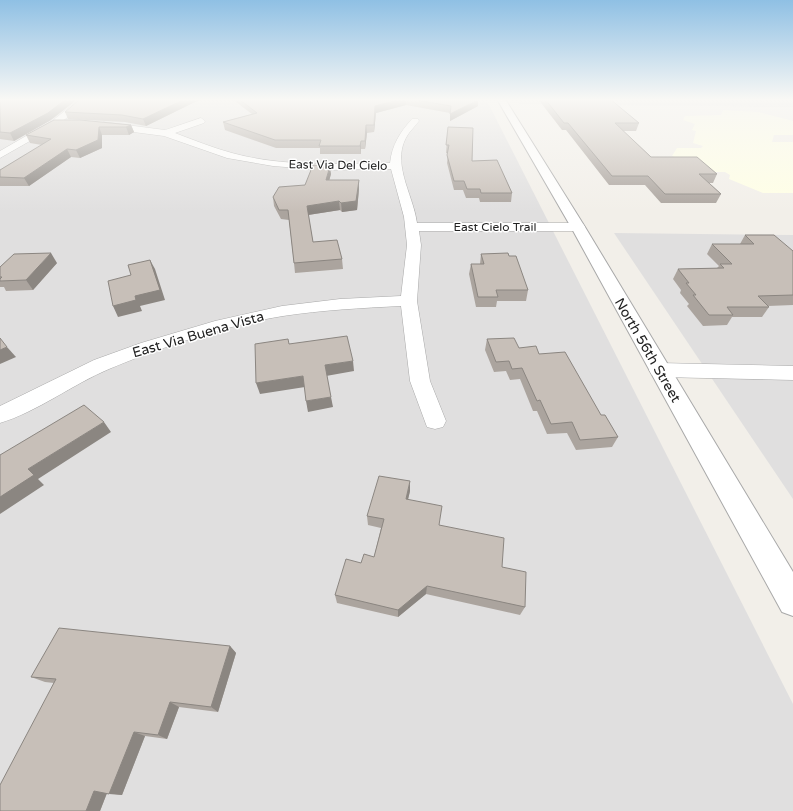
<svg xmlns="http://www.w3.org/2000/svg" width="793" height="811" font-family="'Varela Round',sans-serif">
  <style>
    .residential { fill: #e0dfdf }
    .education { fill: #ffffe5 }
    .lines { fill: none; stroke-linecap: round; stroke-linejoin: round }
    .minor-casing { stroke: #a9a9a9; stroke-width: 1 }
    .tertiary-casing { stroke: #a9a9a9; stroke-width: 2 }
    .minor { fill: #fff; fill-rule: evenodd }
    .tertiary { fill: #fff; fill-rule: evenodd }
    .wall { fill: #aba49e }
    .shaded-wall { fill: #8b8681 }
    .building { fill: #c7bfb8; stroke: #8b8681 }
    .labels { text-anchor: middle; stroke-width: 3; stroke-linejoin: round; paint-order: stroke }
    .far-street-label { font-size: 12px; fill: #222; stroke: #fff }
    .street-label { font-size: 14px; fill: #222; stroke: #fff }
  </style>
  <rect width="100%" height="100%" fill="#f2efe9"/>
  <g class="residential">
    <polygon points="0,99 486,99 793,704 793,811 0,811"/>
    <polygon points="516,99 793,99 793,107 520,104"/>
    <polygon points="614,233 793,235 793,499"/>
  </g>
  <polygon class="education" points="723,110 758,112 793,121 793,135 774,135 772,142 793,142 793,193 763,193 729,179 730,175 725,172 710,172 672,156 677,148 701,148 703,146 693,143 696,131 692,130 695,124 683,120 685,116 721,115"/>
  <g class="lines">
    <defs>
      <g id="minor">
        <polygon points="80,99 89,99 58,125 0,158 0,151 52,121"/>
        <path d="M 201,118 L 205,121 L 204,123 L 175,133 C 194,140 213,148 232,153 C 283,167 338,164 390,163 C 392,145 400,132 412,119 L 418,119 L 419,121 C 416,125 412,129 409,133 C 389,161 413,193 417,223 L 578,223 L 583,224 L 585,227 L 583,230 L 578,231 L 419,231 L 421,245 L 417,301 L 430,381 L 446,421 L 443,427 L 435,429 L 427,427 L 410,381 L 401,306 C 362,308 322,310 283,316 C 227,325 161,347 109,369 C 73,384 37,412 0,423 L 0,406 L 94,360 L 141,343 L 215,321 L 282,306 L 340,299 L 401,296 L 407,245 L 404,217 L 391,169 L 323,170 L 273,166 L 227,158 L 164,136 L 103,128 L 99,125 L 103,122 L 165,130 Z"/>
        <polygon points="659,363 793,366 793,380 659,377 652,375 649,370 652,365"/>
      </g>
      <polygon id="tertiary" points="497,99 505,99 585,227 793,572 793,616 782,612 571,227"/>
    </defs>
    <use href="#minor" class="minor-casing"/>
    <use href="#tertiary" class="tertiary-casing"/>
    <use href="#minor" class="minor"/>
    <use href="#tertiary" class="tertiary"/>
  </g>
  <g class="wall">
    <polygon points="0,99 51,120 14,141 0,139"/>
    <polygon points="201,99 146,126 125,122 68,119 65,112"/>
    <polygon points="232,99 478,99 478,106 450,121 450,113 406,105 376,113 374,132 367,133 365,149 361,149 361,154 320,154 320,148 276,148 225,130 223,122 252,114"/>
    <polygon points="538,99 610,99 639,123 636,131 623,131 651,157 717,174 713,183 709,183 721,194 716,203 661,203 645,185 609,185 566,130 562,130"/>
    <polygon points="54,120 131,125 134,132 129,135 102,135 102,148 80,158 71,157 29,186 0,186 0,170 42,145 30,143 26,135"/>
    <polygon points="448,127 472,161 512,193 511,202 480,202 479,198 466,198 463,190 454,190 447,163 448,153 446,153"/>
    <polygon points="331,174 329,180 359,180 359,189 357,210 342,212 340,210 308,215 313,242 342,259 343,269 295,273 294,263 289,220 281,219 274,206 273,197 305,185"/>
    <polygon points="745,235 793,251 793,305 768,306 769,307 762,317 732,317 727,325 703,326 687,306 689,304 680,293 681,290 673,279 678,269 717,268 719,266 707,254 712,244 740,244"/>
    <polygon points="481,254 528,290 526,301 497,301 496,307 476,307 469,274 471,264 480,264"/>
    <polygon points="57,263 33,290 6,291 4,287 0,287 0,267"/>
    <polygon points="487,339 539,354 601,415 618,437 612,447 576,450 567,433 547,434 537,411 533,411 520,379 510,380 506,371 494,372 485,350"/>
    <polygon points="410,491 408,499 439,525 502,567 525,607 520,615 426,594 398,617 337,603 335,595 361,563 374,557 381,528 368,525 367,516"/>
    <polygon points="230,646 236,653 218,712 179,707 167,739 145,736 122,795 107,793 100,811 0,811 54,683 45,682 31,677"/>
  </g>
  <g class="shaded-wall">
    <polygon points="66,99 78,99 51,120 14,141 10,133"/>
    <polygon points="185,99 201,99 146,126 143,119"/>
    <polygon points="402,99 406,99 406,105 376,113 374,132 374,125 375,106"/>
    <polygon points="478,100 478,106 450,121 450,114"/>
    <polygon points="131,125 134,132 129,135 126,127"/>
    <polygon points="366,125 367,133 365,149 365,141"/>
    <polygon points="99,127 102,135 102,148 80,158 76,150"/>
    <polygon points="361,141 361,154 360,146"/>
    <polygon points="67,149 71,157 29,186 24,178"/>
    <polygon points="330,166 331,174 327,189 326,180"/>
    <polygon points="359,180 359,189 357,210 342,212 341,203"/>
    <polygon points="339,201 340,210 308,215 307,206"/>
    <polygon points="51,253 57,263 33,290 26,280"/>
    <polygon points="150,260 155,269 165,300 140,306 142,311 118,317 113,306 135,296"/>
    <polygon points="7,347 16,357 0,364 0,350"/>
    <polygon points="353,361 354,371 326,376 325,365"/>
    <polygon points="303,376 305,387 260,394 256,383"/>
    <polygon points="331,397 333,407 308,412 306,401"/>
    <polygon points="104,422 111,432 38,479 44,485 0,514 0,497 28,469"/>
    <polygon points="410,481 410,491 406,508 406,499"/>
    <polygon points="427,586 426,594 398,617 398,610"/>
    <polygon points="230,646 236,653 218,712 211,707"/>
    <polygon points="170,702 179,707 167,739 158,735"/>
    <polygon points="134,732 145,736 122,795 109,794"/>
    <polygon points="94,791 107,793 100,811 86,811"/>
  </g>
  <g class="building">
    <polygon points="0,99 66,99 48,113 10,133 0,132"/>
    <polygon points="80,99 185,99 143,119 122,115 65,112"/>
    <polygon points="239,99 402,99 375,106 374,125 366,125 365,141 361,141 360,146 319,146 321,140 275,140 223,122 257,113"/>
    <polygon points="411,99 478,99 478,100 450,114 451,106"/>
    <polygon points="545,99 610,99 639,123 615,123 651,157 697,157 717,174 699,174 721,194 665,194 648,176 612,176 568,123 564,123"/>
    <polygon points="54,120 80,120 131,125 126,127 99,127 98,140 76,150 67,149 24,178 0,177 0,170 51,139 26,135"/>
    <polygon points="448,127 473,128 472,161 497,160 512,193 481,193 480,189 467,189 464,181 454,181 447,155 449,145 446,145"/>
    <polygon points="313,165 330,166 326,180 359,180 356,201 341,203 339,201 307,206 313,242 337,240 342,259 294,263 288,210 279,210 273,197 279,187 305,185"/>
    <polygon points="745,235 774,235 793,251 793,295 758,296 769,307 727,307 733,315 709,315 693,295 696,295 686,283 689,283 678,269 724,268 720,264 732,264 712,244 754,244"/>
    <polygon points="51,253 26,280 0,281 0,279 2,277 0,277 0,267 14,254"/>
    <polygon points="508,253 509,256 516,256 528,290 496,290 498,297 478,297 471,264 484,264 481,254"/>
    <polygon points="150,260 160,290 135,296 136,300 113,306 108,281 131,275 128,265"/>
    <polygon points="347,336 353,361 325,365 331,397 306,401 303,376 256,383 255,344 288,339 289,344"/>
    <polygon points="0,338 7,347 0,350"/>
    <polygon points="514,338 519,348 536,346 539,354 565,352 601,415 605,415 618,437 580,440 572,422 551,424 540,400 537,401 522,368 512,369 509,361 496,362 487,339"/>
    <polygon points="84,405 104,422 28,469 34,475 0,497 0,455"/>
    <polygon points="379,476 410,481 406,499 442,506 439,525 504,538 502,567 526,572 525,607 427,586 398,610 335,595 346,559 361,563 364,554 374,557 384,519 367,516"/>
    <polygon points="59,628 230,646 211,707 170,702 158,735 134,732 109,794 94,791 86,811 0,811 0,785 56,679 31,677"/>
  </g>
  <linearGradient id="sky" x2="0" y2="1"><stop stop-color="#8fc0e4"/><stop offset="0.47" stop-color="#f9f8f5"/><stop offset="1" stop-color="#f9f8f5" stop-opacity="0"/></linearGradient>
  <rect width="793" height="212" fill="url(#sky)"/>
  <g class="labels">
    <g class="far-street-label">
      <text transform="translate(338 165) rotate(1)" y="4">East Via Del Cielo</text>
      <text x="495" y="231">East Cielo Trail</text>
    </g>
    <g class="street-label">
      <text transform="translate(198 334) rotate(-16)" y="5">East Via Buena Vista</text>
      <text transform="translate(648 350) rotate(60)" y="5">North 56th Street</text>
    </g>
  </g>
</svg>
